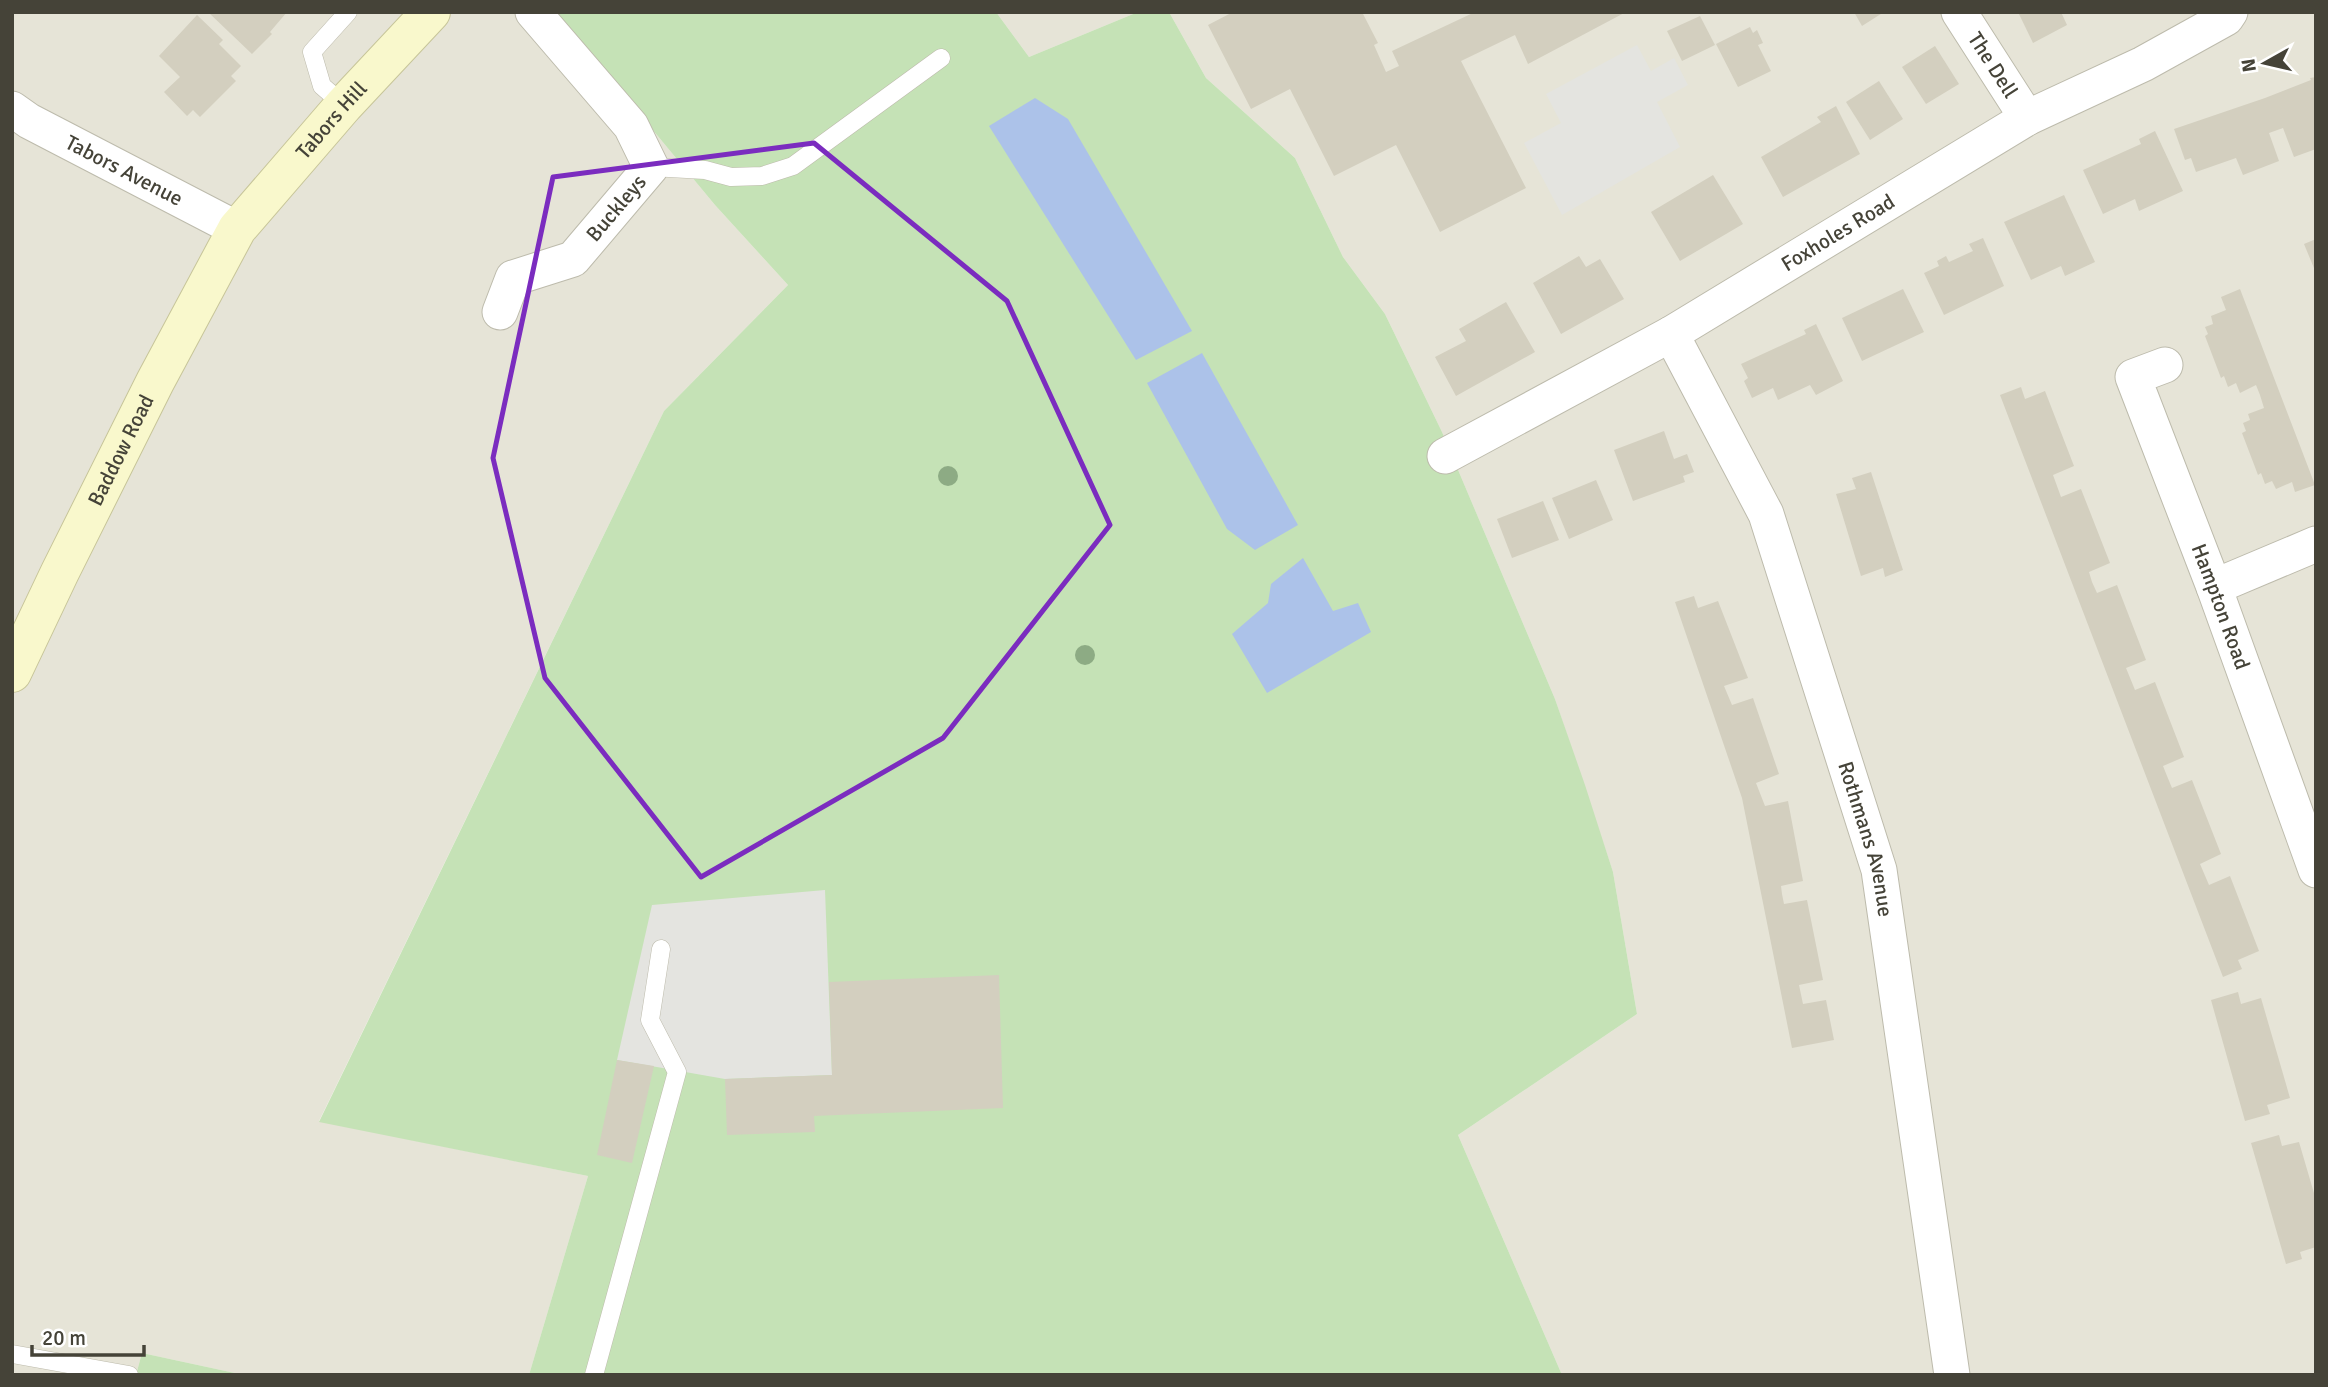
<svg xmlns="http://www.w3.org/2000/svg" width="2328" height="1387" font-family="Signika,sans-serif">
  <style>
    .residential { fill: #e6e4d7 }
    .green { fill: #c5e2b6 }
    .parking { fill: #e4e4e0 }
    .water { fill: #acc2e9 }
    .building { fill: #d3cfbf }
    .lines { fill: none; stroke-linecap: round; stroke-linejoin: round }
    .lane-casing { stroke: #bdbbac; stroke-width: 19 }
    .street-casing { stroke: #bdbbac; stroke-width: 37 }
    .secondary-casing { stroke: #c7c599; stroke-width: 40 }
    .lane { stroke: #fff; stroke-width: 18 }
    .street { stroke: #fff; stroke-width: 35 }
    .secondary { stroke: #f9f8cc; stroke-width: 38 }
    .tree { fill: #8dab84 }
    .marked { fill: none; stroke: #7b2cbf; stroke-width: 5; stroke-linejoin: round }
    .labels { text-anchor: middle; stroke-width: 6; stroke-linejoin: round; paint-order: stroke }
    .street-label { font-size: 21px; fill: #454338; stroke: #fff }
  </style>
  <rect width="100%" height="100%" fill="#f2f2e9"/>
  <g class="residential">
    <polygon points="12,12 555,12 715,205 788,285 664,411 319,1121 588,1176 529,1375 244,1375 142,1353 136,1375 12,1375"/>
    <polygon points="996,12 1138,12 1029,57"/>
    <polygon points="1169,12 2316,12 2316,1375 1562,1375 1458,1135 1637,1014 1613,872 1555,699 1442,432 1385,314 1343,257 1295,158 1206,78"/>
  </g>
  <g class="green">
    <polygon points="555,12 996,12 1029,57 1138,12 1169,12 1206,78 1295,158 1343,257 1385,314 1442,432 1555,699 1585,785 1613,872 1637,1014 1458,1135 1562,1375 529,1375 588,1176 319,1122 664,411 788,285 715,205"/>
    <polygon points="142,1353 244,1375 136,1375"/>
  </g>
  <g class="parking">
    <polygon points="1637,45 1651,71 1674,58 1688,85 1657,102 1680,147 1562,215 1524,143 1561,123 1546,94"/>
    <polygon points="825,890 832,1075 725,1079 617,1060 652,905"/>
  </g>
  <g class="water">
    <polygon points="1035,98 1068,119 1192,331 1136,360 989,126"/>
    <polygon points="1202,353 1298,525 1255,550 1227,529 1147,383"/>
    <polygon points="1303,558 1333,611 1358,603 1371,632 1267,693 1232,634 1268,603 1271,584"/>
  </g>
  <g class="building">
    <polygon points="208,12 287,12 270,32 272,34 252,54"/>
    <polygon points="1233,12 1362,12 1378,43 1374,45 1386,72 1399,66 1392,51 1475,12 1626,12 1528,64 1515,35 1461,61 1526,188 1440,232 1396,145 1334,176 1290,89 1251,109 1208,25"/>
    <polygon points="1854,12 1884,12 1862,26"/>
    <polygon points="2018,12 2061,12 2067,25 2033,43"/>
    <polygon points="197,15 223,40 219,44 241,66 231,76 236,81 200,117 193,110 187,116 164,92 180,77 159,56"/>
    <polygon points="1700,16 1715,45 1682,61 1667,31"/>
    <polygon points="1750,27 1753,33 1757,30 1763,43 1758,45 1771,71 1738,87 1716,44"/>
    <polygon points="1935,46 1959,84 1926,104 1902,67"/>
    <polygon points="2316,77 2316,149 2294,157 2283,128 2269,133 2279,161 2243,175 2236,158 2196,172 2191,158 2185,160 2174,129 2265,98 2311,80 2310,78"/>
    <polygon points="1879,81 1903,119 1870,140 1846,102"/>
    <polygon points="1836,106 1860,154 1783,197 1761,157 1821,122 1817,117"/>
    <polygon points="2155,131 2183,191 2139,211 2135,199 2103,214 2083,170 2141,144 2139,139"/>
    <polygon points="1713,175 1743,224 1680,261 1651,212"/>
    <polygon points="2064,195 2095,262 2065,276 2061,266 2031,280 2004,222"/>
    <polygon points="1983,238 2004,286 1944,315 1924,273 1939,266 1937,261 1946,256 1949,262 1973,251 1969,244"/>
    <polygon points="2316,239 2316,273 2304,244"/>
    <polygon points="1579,256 1586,267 1600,259 1624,299 1561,334 1533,283"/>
    <polygon points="1903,289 1924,332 1862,361 1842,318"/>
    <polygon points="2240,289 2315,485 2295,492 2292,482 2276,489 2272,481 2265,484 2261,473 2258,475 2242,433 2246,431 2243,423 2250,420 2248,414 2264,408 2260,395 2256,385 2240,393 2236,383 2228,387 2224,376 2221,378 2205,336 2208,334 2205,327 2213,324 2211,316 2226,310 2221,297"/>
    <polygon points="1506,302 1535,352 1456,396 1435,357 1466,341 1459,329"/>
    <polygon points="1816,324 1843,381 1816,395 1810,385 1778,400 1773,388 1752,398 1744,381 1748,378 1741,364 1806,334 1804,330"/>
    <polygon points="2021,387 2025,399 2045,391 2074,466 2053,475 2061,497 2081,489 2110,563 2089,572 2092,582 2097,593 2117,585 2146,660 2126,668 2135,690 2155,682 2184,757 2163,766 2167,776 2172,788 2192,780 2221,854 2200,864 2209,885 2230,876 2259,951 2238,960 2242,969 2223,977 2000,395"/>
    <polygon points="1664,431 1674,459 1687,454 1694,472 1683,476 1685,482 1633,501 1614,450"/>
    <polygon points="1871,472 1903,570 1885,577 1883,568 1861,576 1836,494 1856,489 1852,478"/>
    <polygon points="1596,480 1613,520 1569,539 1552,498"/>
    <polygon points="1543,501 1559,540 1512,558 1497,519"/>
    <polygon points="1694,596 1698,608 1718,601 1748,678 1724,686 1732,705 1753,698 1779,774 1756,783 1765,806 1788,801 1803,881 1781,886 1782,894 1784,904 1807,900 1823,980 1799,985 1803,1004 1826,1000 1834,1040 1792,1048 1742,798 1675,602"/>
    <polygon points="999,975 1003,1108 814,1116 815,1132 727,1135 725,1079 832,1075 829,982"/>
    <polygon points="2238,992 2241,1004 2261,998 2290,1098 2267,1105 2270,1114 2245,1121 2211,1000"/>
    <polygon points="617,1060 654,1066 632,1163 597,1155"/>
    <polygon points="2279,1135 2282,1146 2299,1142 2316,1200 2316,1247 2300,1252 2302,1259 2286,1264 2251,1143"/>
  </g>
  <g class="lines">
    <defs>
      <g id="lane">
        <polyline points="344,105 322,86 312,52 348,12"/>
        <polyline points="651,167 705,170 731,177 762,176 793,166 941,58"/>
        <polyline points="12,1354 129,1375"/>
        <polyline points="594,1375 677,1072 650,1020 661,949"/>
      </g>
      <g id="street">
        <path id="s1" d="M 1959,12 L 2027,118"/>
        <path id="s2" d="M 12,109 L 29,121 L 237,229"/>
        <path id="s3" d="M 500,312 L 513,278 L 573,259 L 651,167 L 631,126 L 533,12"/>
        <path id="s4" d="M 1671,334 L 1766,514 L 1879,870 L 1952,1375"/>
        <path id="s5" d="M 2165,365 L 2133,377 L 2214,587 L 2316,870"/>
        <path id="s6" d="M 1445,456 L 1671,334 L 2027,118 L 2143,64 L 2226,18 L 2230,12"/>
        <polyline points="2214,587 2316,544"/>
      </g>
      <g id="secondary">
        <path id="s7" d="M 12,673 L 60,572 L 155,382 L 237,229 L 344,105 L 431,12"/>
      </g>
    </defs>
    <use href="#lane" class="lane-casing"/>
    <use href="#street" class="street-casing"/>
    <use href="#secondary" class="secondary-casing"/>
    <use href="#lane" class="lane"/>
    <use href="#street" class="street"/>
    <use href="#secondary" class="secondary"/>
  </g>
  <g class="tree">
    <circle cx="948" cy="476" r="10"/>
    <circle cx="1085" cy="655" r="10"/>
  </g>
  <path class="marked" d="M 814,143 L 1007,301 L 1110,525 L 943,738 L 701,877 L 545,678 L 493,458 L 553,177 Z"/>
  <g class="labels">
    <g class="street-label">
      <text dy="7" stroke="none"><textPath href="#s1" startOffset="63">The Dell</textPath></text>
      <text dy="7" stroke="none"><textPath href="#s7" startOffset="642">Tabors Hill</textPath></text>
      <text dy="7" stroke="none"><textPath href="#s2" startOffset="128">Tabors Avenue</textPath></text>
      <text dy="7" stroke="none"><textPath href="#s3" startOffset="166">Buckleys</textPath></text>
      <text dy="7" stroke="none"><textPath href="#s6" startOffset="452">Foxholes Road</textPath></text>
      <text dy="7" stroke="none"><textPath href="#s7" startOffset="248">Baddow Road</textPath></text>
      <text dy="7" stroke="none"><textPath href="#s5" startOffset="280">Hampton Road</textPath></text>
      <text dy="7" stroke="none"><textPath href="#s4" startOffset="544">Rothmans Avenue</textPath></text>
    </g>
  </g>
  <rect width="2328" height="1387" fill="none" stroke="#454338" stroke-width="28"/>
  <g transform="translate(2265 63) rotate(262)" stroke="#ffffff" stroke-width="5" paint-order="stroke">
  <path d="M0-5L12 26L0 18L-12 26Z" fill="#454338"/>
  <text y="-10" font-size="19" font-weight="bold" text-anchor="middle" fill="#454338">N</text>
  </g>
  <path d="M32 1345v10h112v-10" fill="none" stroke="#454338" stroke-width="3.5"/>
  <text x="42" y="1345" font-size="21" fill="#454338" stroke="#ffffff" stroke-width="5" paint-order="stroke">20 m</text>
</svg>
